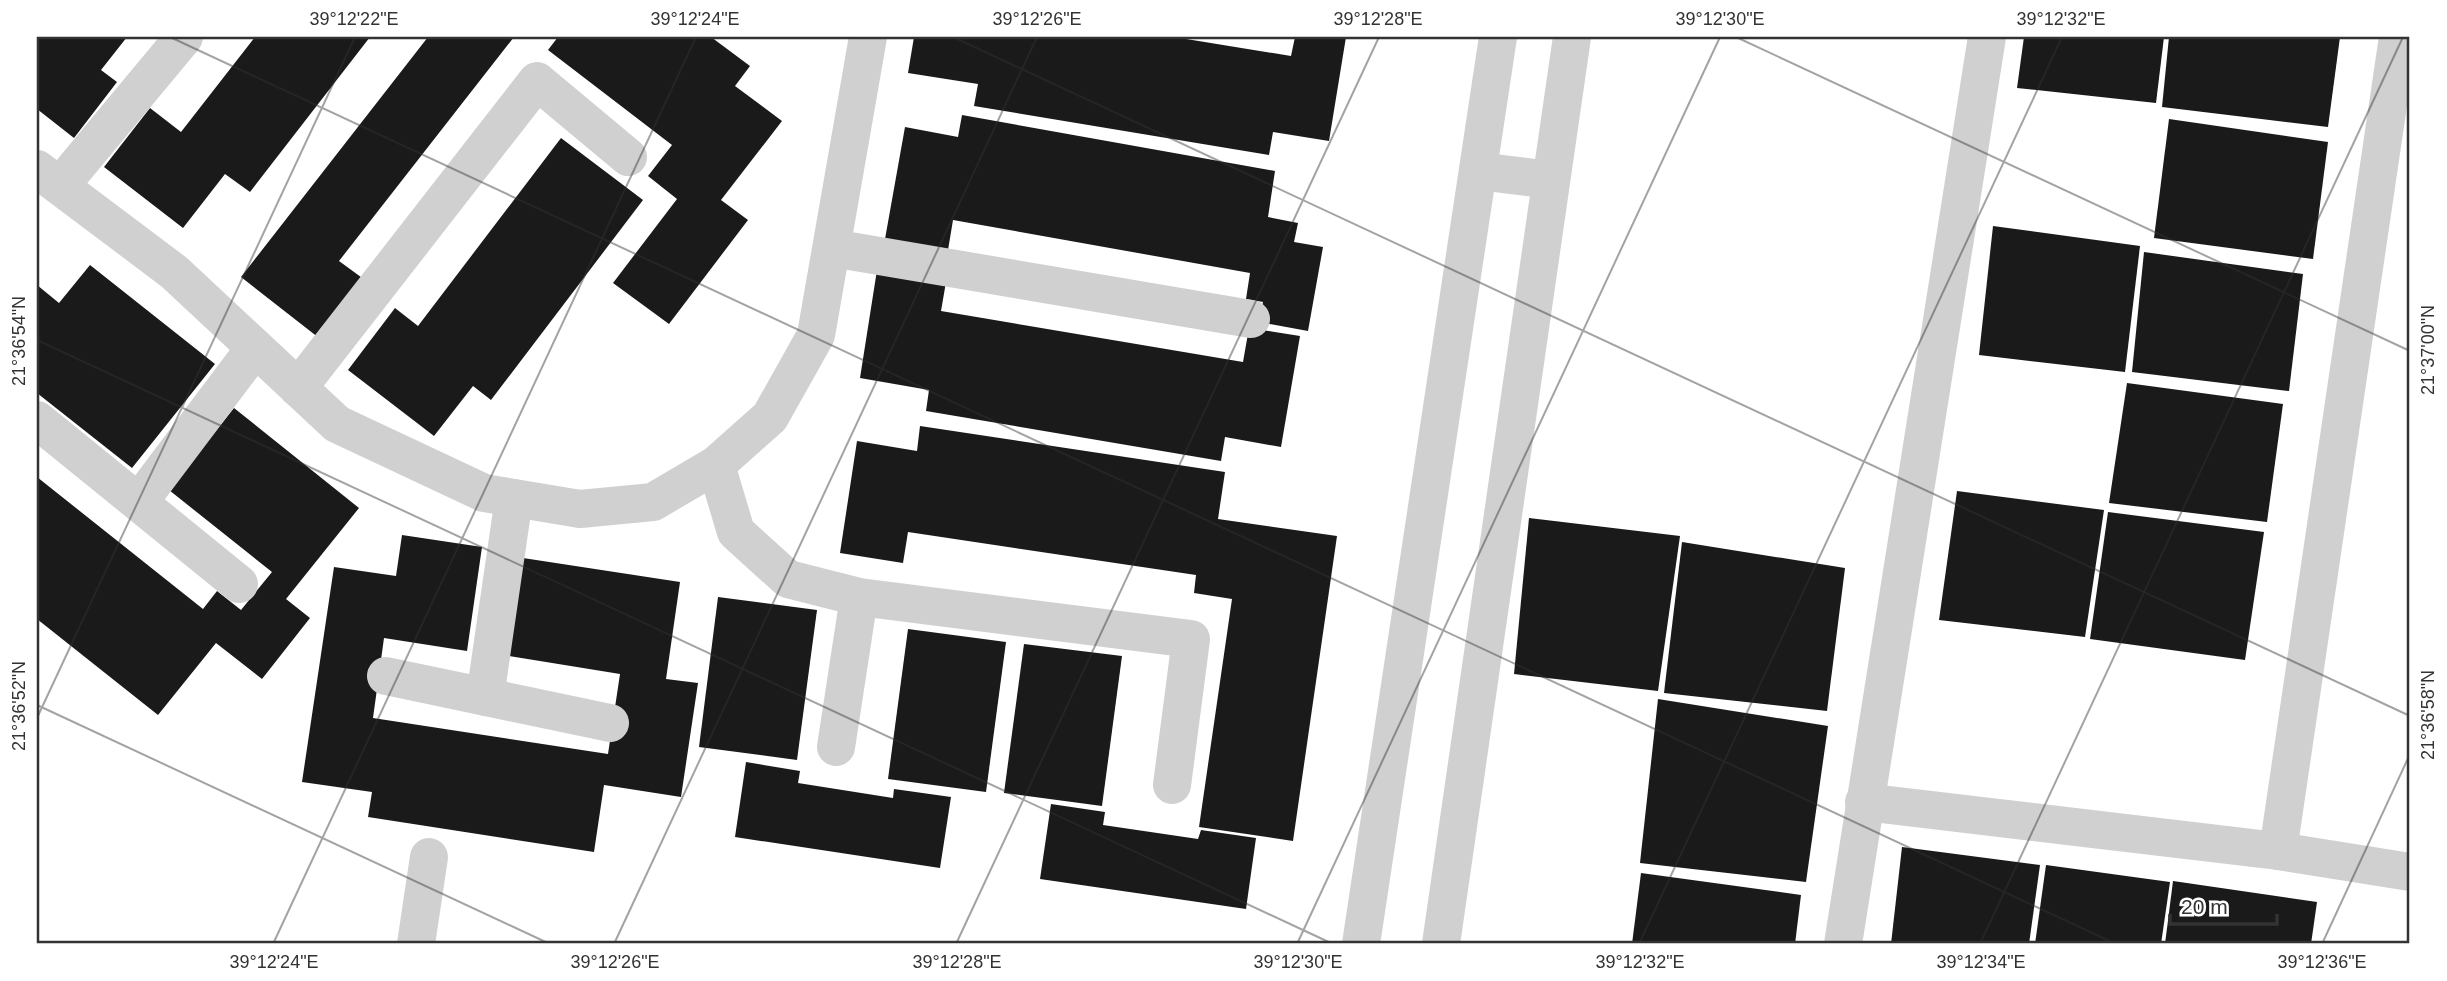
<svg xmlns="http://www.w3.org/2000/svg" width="2447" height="981" font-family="Arial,sans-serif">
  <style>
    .building { fill: #1a1a1a }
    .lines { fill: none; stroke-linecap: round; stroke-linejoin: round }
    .minor { stroke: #d0d0d0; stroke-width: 38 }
    .ticks { fill: none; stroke: #333; stroke-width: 2; stroke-opacity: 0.45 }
    .neatline { fill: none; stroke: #333; stroke-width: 2.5 }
    .ticks-label { font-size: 18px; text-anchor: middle; fill: #333 }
  </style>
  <rect width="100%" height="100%" fill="#fff"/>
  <g class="building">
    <polygon points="37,37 127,37 101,70 117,82 74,138 37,109"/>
    <polygon points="255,37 370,37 250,192 225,174 183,228 104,167 150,108 181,132"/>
    <polygon points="428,37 514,37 339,261 365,280 319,338 241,277"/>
    <polygon points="558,37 711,37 750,66 735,86 782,121 721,200 748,220 669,324 613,283 677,199 648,176 672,145 548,50"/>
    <polygon points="914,37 1174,37 1291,56 1295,37 1346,37 1329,141 1273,132 1269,155 974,106 978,84 908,73"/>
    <polygon points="2024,37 2164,37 2156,103 2017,88"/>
    <polygon points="2169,37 2340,37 2328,127 2162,107"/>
    <polygon points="962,115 1275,171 1268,217 1298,223 1294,242 1323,247 1308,331 1259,322 1263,302 1246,299 1250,273 953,220 948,250 885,239 905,127 958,137"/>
    <polygon points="2169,119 2328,142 2313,259 2154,238"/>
    <polygon points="561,138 643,200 491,400 473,386 434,436 348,370 395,308 418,326"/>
    <polygon points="1993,226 2140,246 2125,372 1979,355"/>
    <polygon points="2144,252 2303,274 2289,391 2132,372"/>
    <polygon points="90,265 215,364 132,468 37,393 37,285 59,303"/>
    <polygon points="877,270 946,282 941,311 1243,362 1249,328 1300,336 1281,447 1225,437 1221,461 926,411 929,390 860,378"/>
    <polygon points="2127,383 2283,404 2267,522 2109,503"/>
    <polygon points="234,408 359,508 286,599 310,618 262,679 216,643 158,715 37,619 37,477 203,609 217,591 241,610 272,572 169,490"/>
    <polygon points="920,426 1225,472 1218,519 1337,536 1293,841 1199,827 1232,599 1194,593 1196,575 908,532 903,563 840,553 857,441 917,451"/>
    <polygon points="1957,491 2104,510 2085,637 1939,620"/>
    <polygon points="2108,512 2264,532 2245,660 2090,639"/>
    <polygon points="1529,518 1680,536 1658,691 1514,674"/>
    <polygon points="402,535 482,547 467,651 384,638 373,718 608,754 620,674 509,656 523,558 680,582 666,679 698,683 681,797 604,785 594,852 368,817 372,792 302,782 334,567 396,576"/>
    <polygon points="1682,542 1845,568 1827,711 1664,693"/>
    <polygon points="718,597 817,610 797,760 699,747"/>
    <polygon points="908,629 1006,642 986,792 888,779"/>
    <polygon points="1024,644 1122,656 1102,806 1004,793"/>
    <polygon points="1658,699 1828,726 1806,882 1640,863"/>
    <polygon points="746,762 800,771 798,783 893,798 894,789 951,797 940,868 735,837"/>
    <polygon points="1051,804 1105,812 1103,825 1198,839 1201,830 1256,838 1246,909 1040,879"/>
    <polygon points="1902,847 2040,865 2029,944 1891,944"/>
    <polygon points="2046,865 2170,882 2161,944 2035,944"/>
    <polygon points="1641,873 1801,895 1795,944 1632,944"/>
    <polygon points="2173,881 2317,902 2311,944 2165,944"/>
  </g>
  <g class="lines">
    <g class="minor">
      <polyline points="37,169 174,272 337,424 484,493 580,509 653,502 716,465 770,417 816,335 868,37"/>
      <polyline points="1478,171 1551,180"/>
      <polyline points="60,186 184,37"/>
      <polyline points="832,248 1251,319"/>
      <polyline points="298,388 537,81 628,157"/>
      <polyline points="37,420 239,584"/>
      <polyline points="716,465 736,532 788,579 859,597"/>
      <polyline points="139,502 255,348"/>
      <polyline points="386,676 610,723"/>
      <polyline points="485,697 514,498"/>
      <polyline points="836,747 859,597 1191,639 1172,785"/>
      <polyline points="1864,802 2278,851 2410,872"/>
      <polyline points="2278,851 2398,37"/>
      <polyline points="416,944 429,857"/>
      <polyline points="1361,944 1498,37"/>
      <polyline points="1441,944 1572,37"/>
      <polyline points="1843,944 1987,37"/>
    </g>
  </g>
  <path class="ticks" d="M 170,37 L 2116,944M 953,37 L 2410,716M 1736,37 L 2410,351M 37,340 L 1333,944M 37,705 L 550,944M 37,718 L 355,37M 273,944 L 696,37M 614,944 L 1037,37M 956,944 L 1379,37M 1297,944 L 1720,37M 1639,944 L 2062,37M 1980,944 L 2403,37M 2322,944 L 2410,754"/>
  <rect width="2447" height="981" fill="none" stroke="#ffffff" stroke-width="77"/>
  <path d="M2170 914v10h107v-10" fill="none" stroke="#333333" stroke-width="3.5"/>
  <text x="2181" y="914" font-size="21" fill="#333333" stroke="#ffffff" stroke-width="5" paint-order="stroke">20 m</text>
  <rect x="38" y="38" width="2370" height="904" class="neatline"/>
  <g class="ticks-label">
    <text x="354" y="25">39°12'22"E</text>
    <text x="695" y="25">39°12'24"E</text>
    <text x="1037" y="25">39°12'26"E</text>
    <text x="1378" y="25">39°12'28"E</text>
    <text x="1720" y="25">39°12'30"E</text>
    <text x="2061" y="25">39°12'32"E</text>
    <text transform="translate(19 341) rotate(-90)" y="6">21°36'54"N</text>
    <text transform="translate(2428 350) rotate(-90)" y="6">21°37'00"N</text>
    <text transform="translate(19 706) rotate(-90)" y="6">21°36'52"N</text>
    <text transform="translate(2428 715) rotate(-90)" y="6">21°36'58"N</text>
    <text x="274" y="968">39°12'24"E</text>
    <text x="615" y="968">39°12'26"E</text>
    <text x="957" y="968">39°12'28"E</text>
    <text x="1298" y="968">39°12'30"E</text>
    <text x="1640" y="968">39°12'32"E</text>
    <text x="1981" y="968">39°12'34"E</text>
    <text x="2322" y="968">39°12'36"E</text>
  </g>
</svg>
